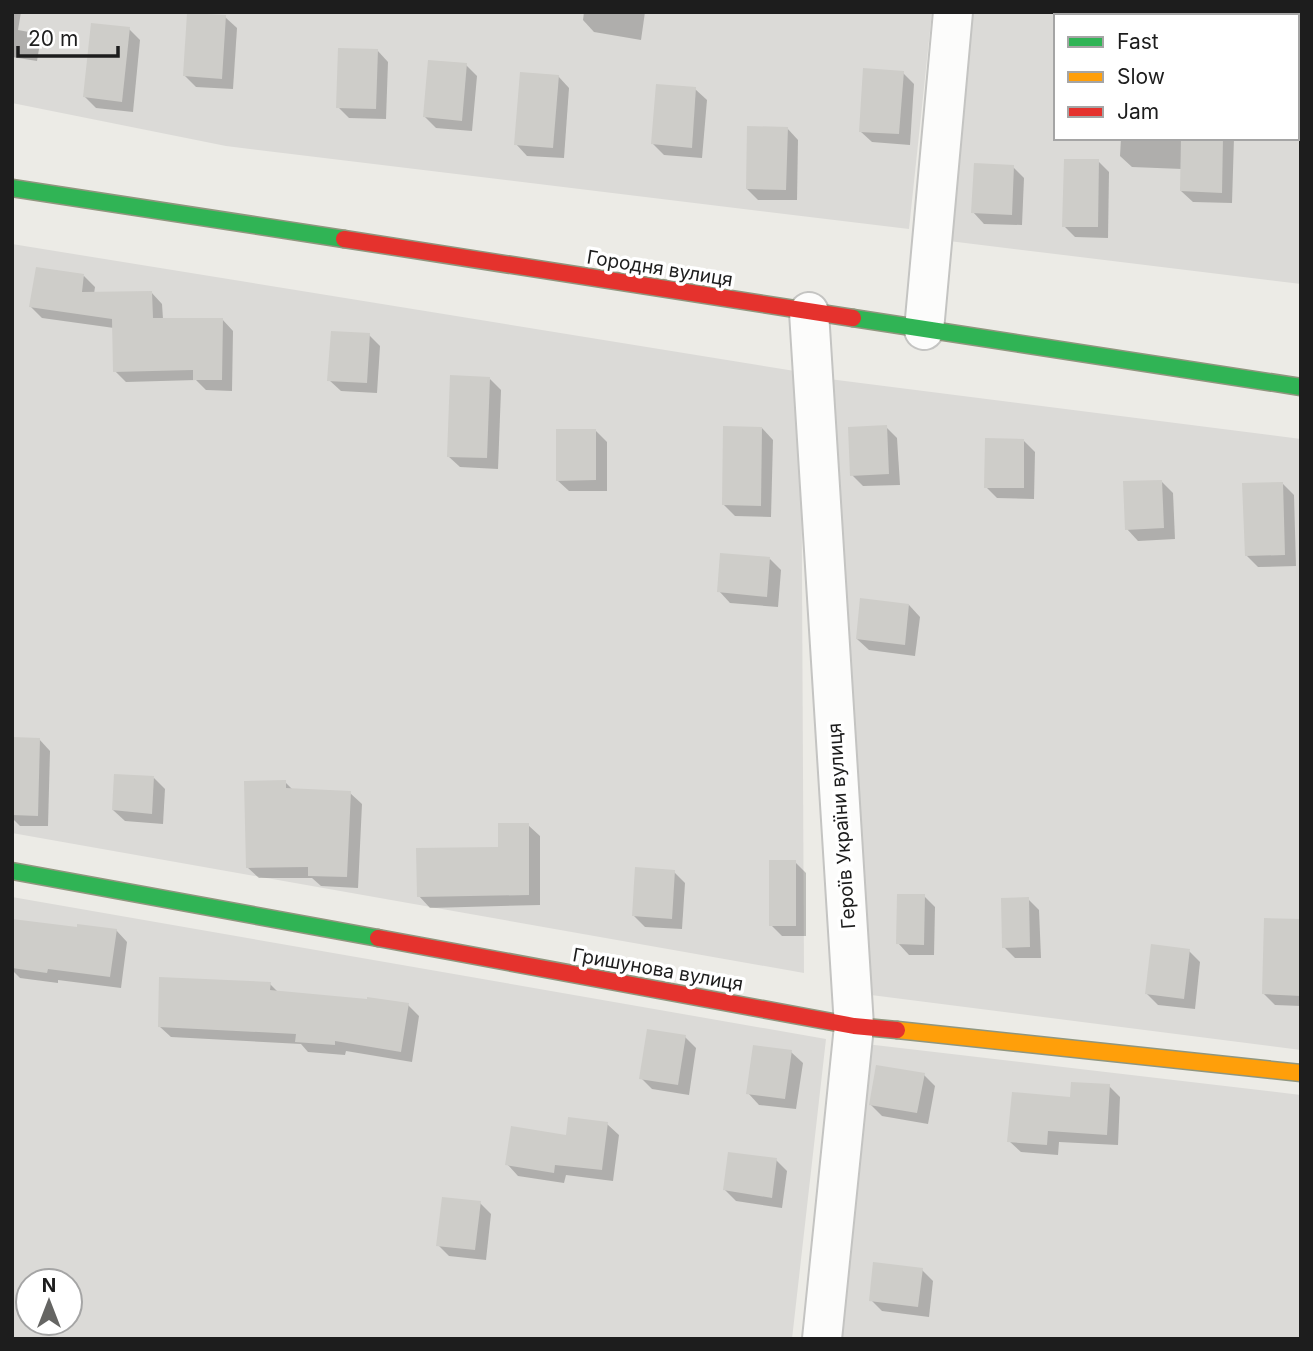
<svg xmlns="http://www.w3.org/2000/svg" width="1313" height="1351" font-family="Inter,sans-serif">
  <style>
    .residential { fill: #dbdad7; fill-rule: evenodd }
    .shadow { fill: #0003 }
    .building { fill: #cecdc9 }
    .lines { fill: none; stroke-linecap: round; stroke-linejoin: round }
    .street-casing { stroke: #c4c4c2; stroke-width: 42 }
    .fast-casing { stroke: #90967e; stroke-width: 19 }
    .slow-casing { stroke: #90967e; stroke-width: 19 }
    .jam-casing { stroke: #90967e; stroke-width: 19 }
    .street { stroke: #fcfcfb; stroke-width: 38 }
    .fast { stroke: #30b455; stroke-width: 16 }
    .slow { stroke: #ff9f0a; stroke-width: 16 }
    .jam { stroke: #e5322d; stroke-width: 16 }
    .labels { text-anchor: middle; stroke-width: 7; stroke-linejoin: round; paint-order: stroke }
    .street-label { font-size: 19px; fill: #1d1d1d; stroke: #fff }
  </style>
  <rect width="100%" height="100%" fill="#ecebe6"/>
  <g class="residential">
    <polygon points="12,12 932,12 909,229 226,146 12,103"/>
    <path d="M 970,12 L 1301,12 L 1301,284 L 949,241 ZM 1056,16 L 1297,16 L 1297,138 L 1056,138 Z"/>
    <polygon points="12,244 801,372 804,973 12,833"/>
    <polygon points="829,379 1301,439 1301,1050 871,995"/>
    <path d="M 12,897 L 826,1039 L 792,1339 L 12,1339 ZM 28,1281 L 70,1281 L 70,1323 L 28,1323 Z"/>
    <polygon points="866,1044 1301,1095 1301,1339 837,1339"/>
  </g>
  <g class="shadow">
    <polygon points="12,12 21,12 18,30 29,32 40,43 37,61 12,57"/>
    <polygon points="584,12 645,12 641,40 594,32 583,20"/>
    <polygon points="225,17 237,28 233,89 196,87 185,76"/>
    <polygon points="129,29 140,40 133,112 96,108 85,97"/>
    <polygon points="377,50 388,62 386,119 349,118 338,107"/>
    <polygon points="466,65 477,76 472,131 436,128 425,117"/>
    <polygon points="903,73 914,84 910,145 872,142 860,131"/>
    <polygon points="558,76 569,88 564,158 527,156 516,144"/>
    <polygon points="695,89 707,100 702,158 664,155 653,144"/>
    <polygon points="787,128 798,140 797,200 758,200 747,189"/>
    <polygon points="1121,138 1234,138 1232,203 1193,202 1181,191 1182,169 1132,167 1120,156"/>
    <polygon points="1098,161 1109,172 1108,238 1075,237 1064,226"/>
    <polygon points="1013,167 1024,178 1022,225 984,224 973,212"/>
    <polygon points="84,276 95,287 94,294 151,292 162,304 163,319 222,319 233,331 232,391 206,390 196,380 126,382 115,371 114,328 42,318 31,307"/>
    <polygon points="369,335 380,346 377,393 341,391 329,380"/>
    <polygon points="490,379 501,390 498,469 460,467 448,456"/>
    <polygon points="886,427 897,438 900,485 863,486 852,475"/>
    <polygon points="762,428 773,440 771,517 735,516 724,505"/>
    <polygon points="596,431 607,442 607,491 569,491 557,480"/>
    <polygon points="1024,441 1035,452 1034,499 997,498 986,487"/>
    <polygon points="1162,482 1173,493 1175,539 1138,541 1127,529"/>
    <polygon points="1283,484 1294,495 1296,566 1258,567 1246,555"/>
    <polygon points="770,559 781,570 778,607 730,603 719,591"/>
    <polygon points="909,605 920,617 915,656 869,650 857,639"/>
    <polygon points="12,738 39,739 50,751 48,826 20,826 12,818"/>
    <polygon points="154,778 165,789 163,824 125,821 113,810"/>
    <polygon points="285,782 293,790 350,793 362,804 358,888 321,886 312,878 259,878 247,867"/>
    <polygon points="528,825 540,836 540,905 430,908 419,896 500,848"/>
    <polygon points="795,862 806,873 806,936 782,936 771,925"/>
    <polygon points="674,872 685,883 682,929 645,927 634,916"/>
    <polygon points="924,896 935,907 934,955 909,955 898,943"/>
    <polygon points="1028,899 1039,910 1041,958 1015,958 1004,947"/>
    <polygon points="1301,921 1301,1006 1275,1005 1264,994"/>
    <polygon points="78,929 116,930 127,942 121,988 58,980 58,983 20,978 12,970 12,939"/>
    <polygon points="1189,951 1200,962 1195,1009 1158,1005 1147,994"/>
    <polygon points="270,984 279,993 408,1005 419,1016 412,1062 346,1051 345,1055 308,1052 301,1044 171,1037 159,1026"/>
    <polygon points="685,1037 696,1048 689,1095 652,1089 641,1078"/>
    <polygon points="791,1052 803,1063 796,1109 759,1105 748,1093"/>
    <polygon points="924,1075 935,1086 928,1124 882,1116 871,1105"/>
    <polygon points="1109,1086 1120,1097 1118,1145 1059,1142 1058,1155 1021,1152 1009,1141 1072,1099"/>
    <polygon points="607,1124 619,1135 613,1181 566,1175 564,1183 518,1176 507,1164 567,1138"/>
    <polygon points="776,1160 787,1171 782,1208 736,1201 725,1190"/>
    <polygon points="480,1203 491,1214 486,1260 449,1256 438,1245"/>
    <polygon points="922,1270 933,1281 929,1317 882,1311 871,1300"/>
  </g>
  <g class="building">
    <polygon points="187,13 226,15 222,79 183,76"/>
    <polygon points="91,23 130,27 122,102 83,97"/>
    <polygon points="338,48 378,49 376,109 336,108"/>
    <polygon points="428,60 467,63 462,121 423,117"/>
    <polygon points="863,68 904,71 899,134 859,132"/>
    <polygon points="520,72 559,75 553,148 514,145"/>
    <polygon points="656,84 696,87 692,148 651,144"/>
    <polygon points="747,126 788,127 786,190 746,189"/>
    <polygon points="1181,138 1223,138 1222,193 1180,191"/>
    <polygon points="1064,159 1099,159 1098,227 1062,227"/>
    <polygon points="974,163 1014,165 1012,215 971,213"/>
    <polygon points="36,267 84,274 82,292 152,291 153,318 223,318 222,380 193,380 193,370 113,372 112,319 29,307"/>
    <polygon points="331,331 370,333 367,383 327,381"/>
    <polygon points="450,375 490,377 487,458 447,457"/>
    <polygon points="887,425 889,474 850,476 848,427"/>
    <polygon points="723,426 762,427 761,506 722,505"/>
    <polygon points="556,429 596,429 596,480 556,481"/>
    <polygon points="985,438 1024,439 1024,488 984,488"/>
    <polygon points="1162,480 1164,528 1125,530 1123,481"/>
    <polygon points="1283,482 1285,555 1245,556 1242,483"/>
    <polygon points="720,553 770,557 767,597 717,592"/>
    <polygon points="860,598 909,604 905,645 856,639"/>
    <polygon points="12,737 40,738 38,816 12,815"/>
    <polygon points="114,774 154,776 152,814 112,810"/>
    <polygon points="286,780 286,788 351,791 347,877 308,876 308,867 246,868 244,781"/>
    <polygon points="498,823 529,823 529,895 417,897 416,848 498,847"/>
    <rect x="769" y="860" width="27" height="66"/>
    <polygon points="635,867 675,870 672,919 632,916"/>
    <polygon points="897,894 925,894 924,945 896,944"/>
    <polygon points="1029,897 1030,947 1002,948 1001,898"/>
    <polygon points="1264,918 1301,919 1301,996 1262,994"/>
    <polygon points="12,919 77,927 77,924 117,929 110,977 48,969 47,973 12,968"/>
    <polygon points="1151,944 1190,949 1184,999 1145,994"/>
    <polygon points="159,977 271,982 270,990 367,999 367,997 409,1003 401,1052 335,1041 335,1045 295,1042 296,1034 158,1027"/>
    <polygon points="647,1029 686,1035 678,1085 639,1079"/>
    <polygon points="753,1045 792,1050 785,1099 746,1094"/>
    <polygon points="876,1065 925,1073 917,1113 869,1105"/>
    <polygon points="1071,1082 1110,1084 1107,1135 1048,1131 1047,1145 1007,1142 1012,1092 1070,1097"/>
    <polygon points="568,1117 608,1122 602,1170 555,1165 554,1173 505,1165 511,1126 566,1135"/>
    <polygon points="728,1152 777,1158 772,1198 723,1190"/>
    <polygon points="442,1197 481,1201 475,1250 436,1246"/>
    <polygon points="873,1262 923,1268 918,1307 869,1301"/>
  </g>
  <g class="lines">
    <defs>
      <g id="street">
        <polyline points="809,312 854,1026 822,1339"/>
        <polyline points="924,330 953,12"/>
      </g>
      <g id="fast">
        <polyline points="12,188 344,239"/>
        <polyline points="853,318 1301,387"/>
        <polyline points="12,871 378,938"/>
      </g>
      <polyline id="slow" points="897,1030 1301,1073"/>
      <g id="jam">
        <polyline points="344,239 853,318"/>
        <polyline points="378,938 854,1026 897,1030"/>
      </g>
    </defs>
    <use href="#street" class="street-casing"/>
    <use href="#fast" class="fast-casing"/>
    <use href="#slow" class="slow-casing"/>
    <use href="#jam" class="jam-casing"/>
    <use href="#street" class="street"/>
    <use href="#fast" class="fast"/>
    <use href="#slow" class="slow"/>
    <use href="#jam" class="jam"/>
  </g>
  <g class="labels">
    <g class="street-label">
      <text transform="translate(660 268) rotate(9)" y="7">Городня вулиця</text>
      <text transform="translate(841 826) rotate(-94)" y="7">Героїв України вулиця</text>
      <text transform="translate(658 969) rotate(10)" y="7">Гришунова вулиця</text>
    </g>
  </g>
  <rect width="1313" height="1351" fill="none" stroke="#1d1d1d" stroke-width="28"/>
  <rect x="1054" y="14" width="245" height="126" fill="#ffffff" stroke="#a5a5a5" stroke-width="2"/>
  <rect x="1068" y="37" width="35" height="10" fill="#30b455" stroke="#a5a5a5" stroke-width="2"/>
  <text x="1117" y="49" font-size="21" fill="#1d1d1d">Fast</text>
  <rect x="1068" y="72" width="35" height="10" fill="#ff9f0a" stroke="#a5a5a5" stroke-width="2"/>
  <text x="1117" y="84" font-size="21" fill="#1d1d1d">Slow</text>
  <rect x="1068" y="107" width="35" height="10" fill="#e5322d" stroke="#a5a5a5" stroke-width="2"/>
  <text x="1117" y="119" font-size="21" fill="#1d1d1d">Jam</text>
  <g transform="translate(49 1302)"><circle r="33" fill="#ffffff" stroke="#a5a5a5" stroke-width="2"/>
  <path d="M0-5L12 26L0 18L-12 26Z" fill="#656563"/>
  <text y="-10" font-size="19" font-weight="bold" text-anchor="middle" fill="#1d1d1d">N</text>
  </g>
  <path d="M18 46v10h100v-10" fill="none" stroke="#1d1d1d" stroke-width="3.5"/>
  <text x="28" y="46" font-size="21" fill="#1d1d1d" stroke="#ffffff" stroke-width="5" paint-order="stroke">20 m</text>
</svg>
